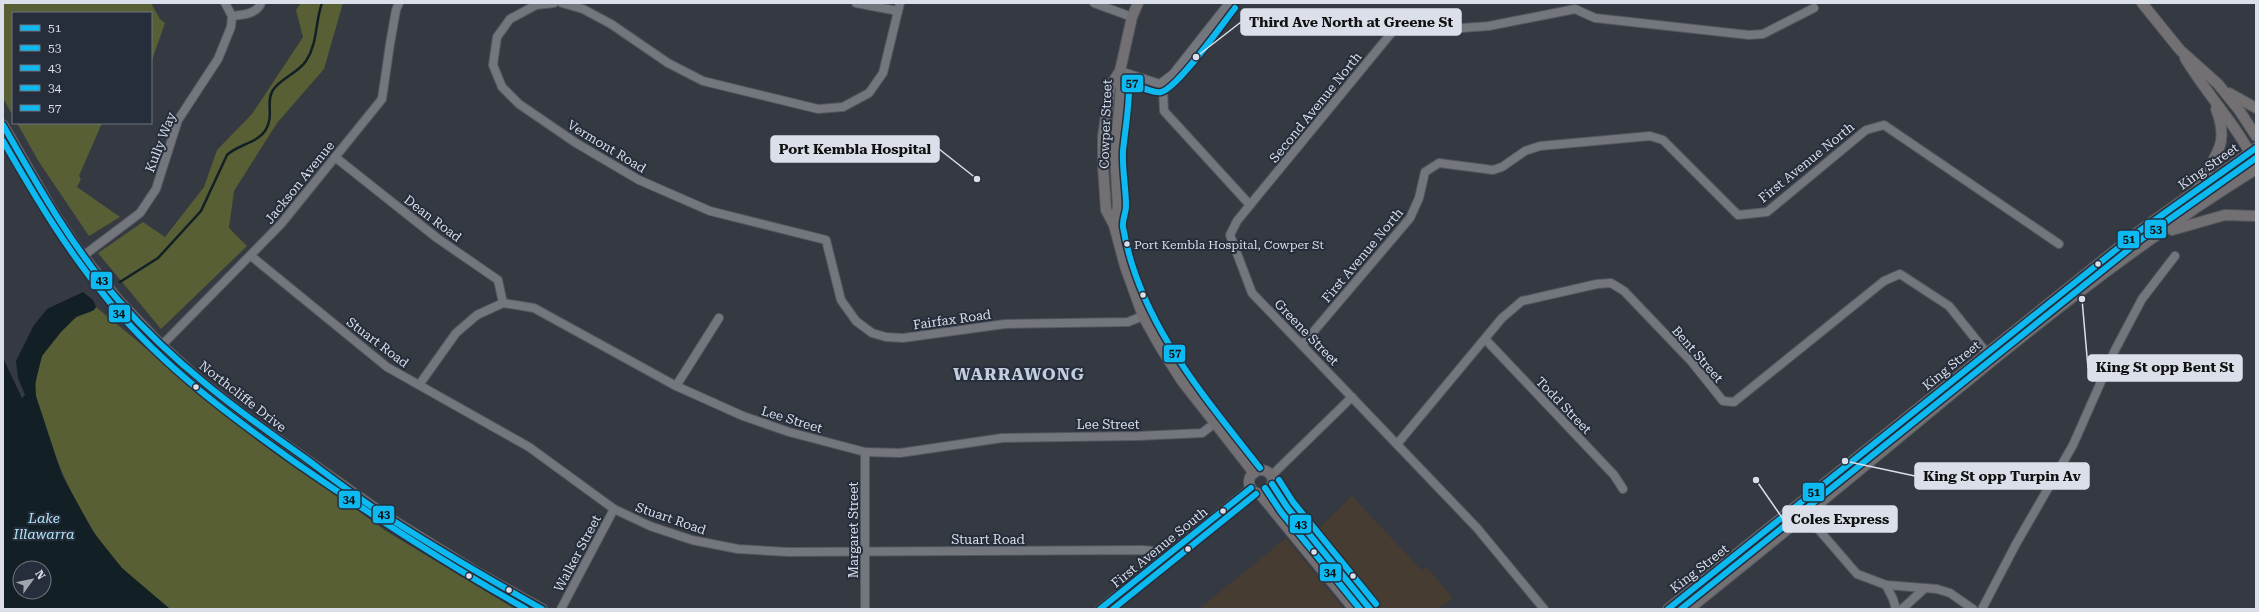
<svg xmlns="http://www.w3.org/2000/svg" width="2259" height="612" font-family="'Roboto Serif',serif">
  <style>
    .commercial { fill: #463c31 }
    .green { fill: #585f34 }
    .water { fill: #122026; fill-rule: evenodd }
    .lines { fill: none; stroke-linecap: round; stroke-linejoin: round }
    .stream { stroke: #122026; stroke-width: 2.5 }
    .minor-casing { stroke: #53575e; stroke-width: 10 }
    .major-casing { stroke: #53575e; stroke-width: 12 }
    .minor { stroke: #73767c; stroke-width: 8 }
    .major { stroke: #737073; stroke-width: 10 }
    .bus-1-casing { stroke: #262e3c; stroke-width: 9 }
    .bus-2-casing { stroke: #262e3c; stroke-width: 9 }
    .bus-3-casing { stroke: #262e3c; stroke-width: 9 }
    .bus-4-casing { stroke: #262e3c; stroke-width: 9 }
    .bus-5-casing { stroke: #262e3c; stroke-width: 9 }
    .bus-1 { stroke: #0db9f1; stroke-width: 6 }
    .bus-2 { stroke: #0db9f1; stroke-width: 6 }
    .bus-3 { stroke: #0db9f1; stroke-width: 6 }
    .bus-4 { stroke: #0db9f1; stroke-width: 6 }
    .bus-5 { stroke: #0db9f1; stroke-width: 6 }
    .bus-dot { fill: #dadfe9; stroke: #262e3c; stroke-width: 1.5 }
    .labels { text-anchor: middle; stroke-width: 4; stroke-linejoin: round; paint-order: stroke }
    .bus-label { font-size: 12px; fill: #dadfe9; stroke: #262e3c; text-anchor: start }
    .street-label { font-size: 13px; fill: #dadfe9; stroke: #262e3c }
    .water-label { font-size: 14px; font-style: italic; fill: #b0e5f7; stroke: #262e3c }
    .district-label { font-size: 17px; font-weight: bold; letter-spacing: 1px; fill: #c2cddf; stroke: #262e3c }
    .leader { fill: none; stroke: #dadfe9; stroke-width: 1.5 }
    .callout-dot { fill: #dadfe9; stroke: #262e3c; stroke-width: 1.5 }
    .callout { fill: #dadfe9; stroke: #dadfe9; stroke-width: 1.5 }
    .callout-label { font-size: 14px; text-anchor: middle; font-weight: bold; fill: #111 }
    .line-badge { stroke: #262e3c; stroke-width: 1.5 }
    .pale-badge-label { font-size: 11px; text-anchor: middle; font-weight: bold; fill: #111 }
  </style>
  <rect width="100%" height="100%" fill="#353941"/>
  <g class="commercial">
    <polygon points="1352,496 1422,571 1426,567 1453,598 1438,609 1381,609 1317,530"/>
    <polygon points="1286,538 1344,609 1199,609"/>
  </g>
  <g class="green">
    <polygon points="3,3 151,3 160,19 165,23 151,63 151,13 13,13 13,116 3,98"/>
    <polygon points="301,3 343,3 324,69 277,123 234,191 229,228 247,246 161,329 98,253 143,222 165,237 204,187 217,150 252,114 303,37 296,10"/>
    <polygon points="17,123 102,123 79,176 81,179 77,187 120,217 89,236 39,162"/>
    <path d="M 96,307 L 227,415 L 386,531 L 515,609 L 170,609 C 154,595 136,583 121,567 C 78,519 53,458 36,396 C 35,383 37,368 42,356 C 46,347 68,322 77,317 C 83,313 92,314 96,307 Z"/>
  </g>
  <path class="water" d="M 83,292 L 93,300 L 96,307 L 94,310 L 76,317 L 61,332 L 42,356 L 35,384 L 36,396 L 62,475 L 94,533 L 122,568 L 170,609 L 3,609 L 3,358 L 22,398 L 25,395 L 18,378 L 16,361 L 34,325 L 47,309 ZM 20,568 L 44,568 L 44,592 L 20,592 Z"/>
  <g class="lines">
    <path class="stream" d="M 120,282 L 158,258 L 201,211 L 227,155 C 237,145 257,143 265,131 C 275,116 265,102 273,90 C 281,78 298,73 306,61 C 318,43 315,22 322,3"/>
    <defs>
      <g id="minor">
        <polyline points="554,3 536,5 510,19 497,37 493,65 502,87 519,104 576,143 639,180 710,211 826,240 841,300 856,321 872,333 886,337 903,338 1005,324 1128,322 1143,316"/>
        <polyline points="562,3 583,9 611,24 668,63 703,81 818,109 843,107 869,93 883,73 900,3"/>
        <polyline points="856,3 898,11"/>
        <polyline points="1094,3 1132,17"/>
        <path d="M 232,16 C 242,15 257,14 261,3"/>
        <polyline points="1120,71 1160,84 1163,90 1164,111 1250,205 1237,221 1230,235 1252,293 1477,528 1544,609"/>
        <polyline points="1160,84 1173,74 1229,3"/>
        <polyline points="335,157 437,238 498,280 503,303"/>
        <polyline points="1250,205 1402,20 1422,15 1462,28 1489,26 1575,9 1595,18 1749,35 1763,34 1814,8"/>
        <polyline points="83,256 140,213 156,189 178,120 218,59 231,27 232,16 225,3"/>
        <polyline points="251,256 387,367 529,447 614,509 650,526 692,540 738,549 788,552 1143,550 1153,551 1162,560"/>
        <polyline points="1486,340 1614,475 1623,489"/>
        <polyline points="1303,344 1410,218 1419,198 1425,172 1439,163 1493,170 1502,167 1525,151 1540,146 1650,136 1663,140 1738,215 1767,212 1866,130 1884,125 2059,244"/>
        <polyline points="162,345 281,224 382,99 390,44 396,10 399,3"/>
        <polyline points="419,385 456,333 477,315 503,303 534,308 676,386 743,416 789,432 865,452 900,453 1002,438 1138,436 1202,433 1215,423"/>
        <polyline points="676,386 719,318"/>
        <polyline points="1398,443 1502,318 1522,301 1597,284 1611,283 1624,291 1691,361 1723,401 1734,402 1884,281 1900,274 1949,306 1986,352"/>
        <polyline points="865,452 865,609"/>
        <polyline points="1271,476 1352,397"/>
        <polyline points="1783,519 1795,515 1806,515 1857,574 1886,585 1937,589 1950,593 1973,609"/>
        <polyline points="1886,585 1893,599 1896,609"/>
        <polyline points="561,609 614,509"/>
        <polyline points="1100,609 1251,488"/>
        <polyline points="1902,609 1924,589"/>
        <polyline points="1982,609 2016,544 2073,445 2115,350 2142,299 2175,256"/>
      </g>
      <g id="major">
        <polyline points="2142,3 2180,50 2218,84 2239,110 2256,136"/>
        <path d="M 2185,58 C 2207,95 2238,126 2256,165"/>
        <polyline points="1120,71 1110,87 1103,137 1103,166 1106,210 1114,225 1125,266 1143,316 1161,348 1182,381 1254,473"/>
        <polyline points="2229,93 2256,108"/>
        <polyline points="3,125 52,210 78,250 119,301 158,342 199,380 243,415 386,516 478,573 542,609"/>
        <path d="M 2198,188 C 2213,155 2231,147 2216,109"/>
        <polyline points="1114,225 1118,207 1115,153 1121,89 1120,71 1132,17 1138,3"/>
        <polyline points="2172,230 2225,215 2256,216"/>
        <circle cx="1261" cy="482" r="12"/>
        <polyline points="1272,484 1287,507 1370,609"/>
        <polyline points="1260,494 1354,609"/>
        <polyline points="1668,609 2138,232 2256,148"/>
        <path d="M 1689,609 C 1760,552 1831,494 1901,436 C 2015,341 2130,247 2256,169"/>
      </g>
    </defs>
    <use href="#minor" class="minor-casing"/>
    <use href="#major" class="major-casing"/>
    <use href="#minor" class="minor"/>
    <use href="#major" class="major"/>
    <defs>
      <polyline id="bus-1" points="1668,609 2138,232 2256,148"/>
      <polyline id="bus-2" points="1681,609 2143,238 2256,158"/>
      <g id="bus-3">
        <path d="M 3,125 C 38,186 72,247 119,301 C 173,363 238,411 305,458 C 332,478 358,498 386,516 C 437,549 489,579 542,609"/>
        <polyline points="1272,484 1287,507 1370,609"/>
        <polyline points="1100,609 1251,488"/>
      </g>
      <g id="bus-4">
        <path d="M 3,141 C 37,200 68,252 112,305 C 164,367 230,416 296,463 C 371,515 446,564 526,609"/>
        <polyline points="1265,488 1281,512 1360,609"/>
        <polyline points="1113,609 1256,494"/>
      </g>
      <g id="bus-5">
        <path d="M 1235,8 C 1223,23 1177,89 1161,92 C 1153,94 1137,85 1129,82 C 1130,105 1125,129 1123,151 C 1122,169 1126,188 1126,206 C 1126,213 1122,220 1123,227 C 1139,322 1203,395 1260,468"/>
        <polyline points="1279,480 1293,502 1376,604"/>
      </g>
    </defs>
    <use href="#bus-1" class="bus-1-casing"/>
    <use href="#bus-2" class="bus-2-casing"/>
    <use href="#bus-3" class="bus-3-casing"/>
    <use href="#bus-4" class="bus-4-casing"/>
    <use href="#bus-5" class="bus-5-casing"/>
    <use href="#bus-1" class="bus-1"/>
    <use href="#bus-2" class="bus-2"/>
    <use href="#bus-3" class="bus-3"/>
    <use href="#bus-4" class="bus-4"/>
    <use href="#bus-5" class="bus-5"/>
  </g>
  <g class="bus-dot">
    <circle cx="1127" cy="244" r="3.5"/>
    <circle cx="2098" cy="264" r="3.5"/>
    <circle cx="1143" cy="295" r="3.5"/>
    <circle cx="196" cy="387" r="3.5"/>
    <circle cx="1223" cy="511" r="3.5"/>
    <circle cx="1188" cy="549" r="3.5"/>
    <circle cx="1314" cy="552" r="3.5"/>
    <circle cx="469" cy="576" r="3.5"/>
    <circle cx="1353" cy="576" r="3.5"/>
    <circle cx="509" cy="590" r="3.5"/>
  </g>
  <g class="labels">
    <g class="bus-label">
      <text x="1134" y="249">Port Kembla Hospital, Cowper St</text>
    </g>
    <g class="street-label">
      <text transform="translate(1315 107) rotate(-51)" y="5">Second Avenue North</text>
      <text transform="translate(1105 124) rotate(-88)" y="5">Cowper Street</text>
      <text transform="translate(160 142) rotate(-69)" y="5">Kully Way</text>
      <text transform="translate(607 146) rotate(31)" y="5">Vermont Road</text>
      <text transform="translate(1806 162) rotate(-39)" y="5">First Avenue North</text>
      <text transform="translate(2208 166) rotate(-35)" y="5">King Street</text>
      <text transform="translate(299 182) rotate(-51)" y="5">Jackson Avenue</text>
      <text transform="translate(433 218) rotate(37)" y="5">Dean Road</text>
      <text transform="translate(1362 255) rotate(-50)" y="5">First Avenue North</text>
      <text transform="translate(952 319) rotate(-8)" y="5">Fairfax Road</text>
      <text transform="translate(1307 332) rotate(46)" y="5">Greene Street</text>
      <text transform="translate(378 342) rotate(37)" y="5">Stuart Road</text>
      <text transform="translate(1698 354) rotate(49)" y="5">Bent Street</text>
      <text transform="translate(1951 365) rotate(-39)" y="5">King Street</text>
      <text transform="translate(243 396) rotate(38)" y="5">Northcliffe Drive</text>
      <text transform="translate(1564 405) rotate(46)" y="5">Todd Street</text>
      <text transform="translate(792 419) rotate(17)" y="5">Lee Street</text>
      <text x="1108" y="429">Lee Street</text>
      <text transform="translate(671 518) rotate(19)" y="5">Stuart Road</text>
      <text transform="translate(853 530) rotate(-90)" y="5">Margaret Street</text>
      <text x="988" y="544">Stuart Road</text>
      <text transform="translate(1159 547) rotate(-39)" y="5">First Avenue South</text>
      <text transform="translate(577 553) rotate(-62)" y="5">Walker Street</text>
      <text transform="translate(1699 568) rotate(-38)" y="5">King Street</text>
    </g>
    <g class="water-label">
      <text x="44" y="523">Lake<tspan x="44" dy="16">Illawarra</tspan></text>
    </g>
    <g class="district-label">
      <text x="1019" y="380">WARRAWONG</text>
    </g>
  </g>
  <path class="leader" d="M1196 57L1241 22M977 179L939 149M2082 299L2088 368M1845 461L1915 476M1756 480L1783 519"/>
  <g class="callout-dot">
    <circle cx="1196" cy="57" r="4"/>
    <circle cx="977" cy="179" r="4"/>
    <circle cx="2082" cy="299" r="4"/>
    <circle cx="1845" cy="461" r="4"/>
    <circle cx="1756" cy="480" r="4"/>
  </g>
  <g class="callout">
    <rect x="1241" y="9" width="220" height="26" rx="4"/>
    <rect x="771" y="136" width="168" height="26" rx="4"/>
    <rect x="2088" y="355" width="154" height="26" rx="4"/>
    <rect x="1915" y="463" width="174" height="26" rx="4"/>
    <rect x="1783" y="506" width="114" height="26" rx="4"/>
  </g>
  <g class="callout-label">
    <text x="1351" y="27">Third Ave North at Greene St</text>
    <text x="855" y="154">Port Kembla Hospital</text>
    <text x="2165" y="372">King St opp Bent St</text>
    <text x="2002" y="481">King St opp Turpin Av</text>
    <text x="1840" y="524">Coles Express</text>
  </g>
  <g class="line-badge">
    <rect x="1121" y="74" width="23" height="19" rx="4" fill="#0db9f1"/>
    <rect x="2144" y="219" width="23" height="20" rx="4" fill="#0db9f1"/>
    <rect x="2117" y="230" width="23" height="19" rx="4" fill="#0db9f1"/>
    <rect x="90" y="271" width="23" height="19" rx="4" fill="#0db9f1"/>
    <rect x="108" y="304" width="23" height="19" rx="4" fill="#0db9f1"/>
    <rect x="1163" y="344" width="23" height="19" rx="4" fill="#0db9f1"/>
    <rect x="1802" y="482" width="23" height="20" rx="4" fill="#0db9f1"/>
    <rect x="338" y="490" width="23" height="19" rx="4" fill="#0db9f1"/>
    <rect x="372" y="505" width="23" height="19" rx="4" fill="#0db9f1"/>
    <rect x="1289" y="514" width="23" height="20" rx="4" fill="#0db9f1"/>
    <rect x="1319" y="563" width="23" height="19" rx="4" fill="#0db9f1"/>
  </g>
  <g class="pale-badge-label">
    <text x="1132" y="87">57</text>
    <text x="2156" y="233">53</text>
    <text x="2129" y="243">51</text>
    <text x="102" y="284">43</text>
    <text x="119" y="317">34</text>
    <text x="1175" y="357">57</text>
    <text x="1814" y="496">51</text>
    <text x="349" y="503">34</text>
    <text x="384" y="518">43</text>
    <text x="1301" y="528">43</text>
    <text x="1330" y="576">34</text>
  </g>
  <rect width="2259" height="612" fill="none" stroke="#dadfe9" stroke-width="8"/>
  <rect x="12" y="12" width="140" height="112" fill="#262e3c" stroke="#6e7581"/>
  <rect x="20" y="25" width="20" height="6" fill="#0db9f1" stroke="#6e7581"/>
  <text x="48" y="32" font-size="12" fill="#dadfe9">51</text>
  <rect x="20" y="45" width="20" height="6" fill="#0db9f1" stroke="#6e7581"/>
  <text x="48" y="52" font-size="12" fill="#dadfe9">53</text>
  <rect x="20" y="65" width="20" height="6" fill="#0db9f1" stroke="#6e7581"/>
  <text x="48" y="72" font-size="12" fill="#dadfe9">43</text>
  <rect x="20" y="85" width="20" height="6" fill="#0db9f1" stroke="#6e7581"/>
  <text x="48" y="92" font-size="12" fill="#dadfe9">34</text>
  <rect x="20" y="105" width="20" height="6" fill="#0db9f1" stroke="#6e7581"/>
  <text x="48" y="112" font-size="12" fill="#dadfe9">57</text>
  <g transform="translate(32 580) rotate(57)"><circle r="19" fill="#262e3c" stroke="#6e7581"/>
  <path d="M0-3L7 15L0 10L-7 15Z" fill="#a0a5ae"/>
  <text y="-6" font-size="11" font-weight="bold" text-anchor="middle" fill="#dadfe9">N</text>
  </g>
</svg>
